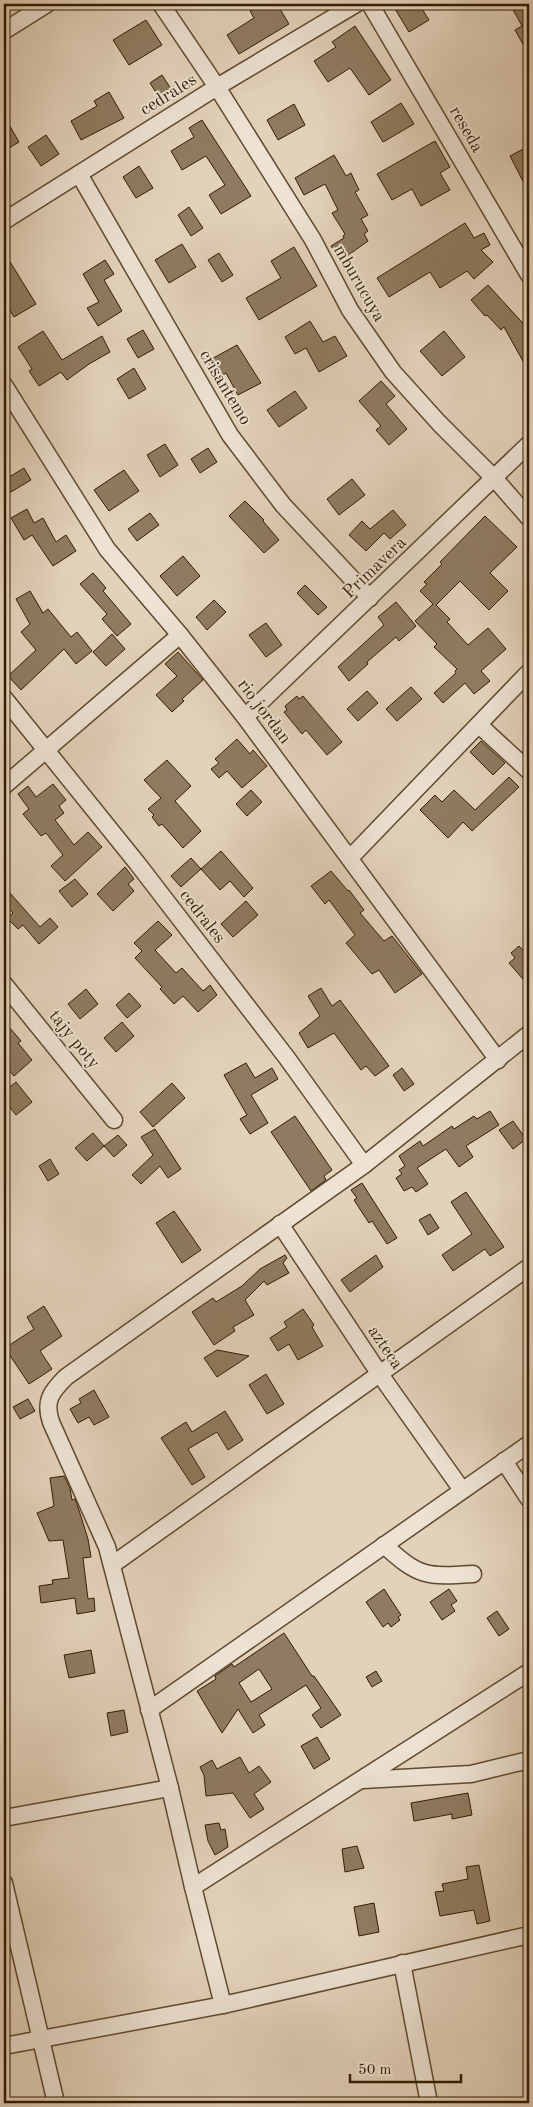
<svg xmlns="http://www.w3.org/2000/svg" width="533" height="2107" font-family="'Old Standard TT',serif">
  <style>
    .building { fill: #8f7b61; stroke: #331c00; fill-rule: evenodd }
    .lines { fill: none; stroke-linecap: round; stroke-linejoin: round }
    .minor-casing { stroke: #5f4a2f; stroke-width: 19 }
    .minor { stroke: #ede2d3; stroke-width: 16 }
    .labels { text-anchor: middle; stroke-width: 4; stroke-linejoin: round; paint-order: stroke }
    .street-label { font-size: 18px; fill: #331c00; stroke: #ede2d3 }
  </style>
  <rect width="100%" height="100%" fill="#e3d2bb"/>
  <filter id="stains"><feTurbulence type="fractalNoise" baseFrequency=".004" numOctaves="4"/><feColorMatrix values="0 0 0 0 .2 0 0 0 0 .09 0 0 0 0 .02 0 0 0 .5 -.17"/></filter>
  <radialGradient id="worn" r=".72"><stop offset=".6" stop-color="#630" stop-opacity="0"/><stop offset="1" stop-color="#630" stop-opacity=".3"/></radialGradient>
  <g class="building">
    <polygon points="262,4 277,4 289,24 239,54 227,35 254,18 250,11"/>
    <polygon points="392,4 419,4 429,20 409,32"/>
    <polygon points="510,4 529,4 529,55 515,30 522,26"/>
    <polygon points="146,20 162,45 129,65 113,40"/>
    <polygon points="355,26 391,80 369,95 350,68 328,82 314,61 336,47 332,42"/>
    <polygon points="162,75 171,89 159,97 150,83"/>
    <polygon points="109,92 124,118 81,140 71,121 97,106 94,101"/>
    <polygon points="401,103 414,124 383,142 371,122"/>
    <polygon points="294,104 305,125 278,140 267,120"/>
    <polygon points="4,116 19,142 4,151"/>
    <polygon points="202,120 251,196 221,214 209,195 225,185 206,156 182,170 171,151 194,137 189,128"/>
    <polygon points="46,135 59,154 41,166 28,147"/>
    <polygon points="435,141 450,167 440,173 450,190 421,206 412,189 392,200 377,174"/>
    <polygon points="529,146 529,193 510,156"/>
    <polygon points="334,155 346,176 351,173 359,190 355,192 368,215 361,219 368,231 364,234 368,241 340,261 331,246 344,238 343,236 345,234 332,213 338,210 325,184 304,195 295,178"/>
    <polygon points="139,166 153,188 136,198 123,177"/>
    <polygon points="189,207 203,228 191,236 178,215"/>
    <polygon points="465,223 474,238 484,233 490,245 481,250 493,262 474,279 467,271 440,288 430,272 389,297 377,278"/>
    <polygon points="182,244 196,267 169,283 155,260"/>
    <polygon points="294,247 317,286 259,320 246,298 281,278 271,261"/>
    <polygon points="4,252 36,304 14,317 4,301"/>
    <polygon points="219,253 233,275 222,282 208,260"/>
    <polygon points="105,260 114,274 104,280 122,311 98,326 87,308 99,302 83,274"/>
    <polygon points="488,285 529,330 529,372 504,327 501,330 487,315 485,316 471,300"/>
    <polygon points="310,321 323,342 335,336 347,356 319,372 306,348 295,354 285,337"/>
    <polygon points="143,330 154,349 138,358 127,339"/>
    <polygon points="43,331 62,360 102,336 110,352 89,364 67,380 61,372 39,386 29,371 32,369 18,347"/>
    <polygon points="444,331 465,357 442,376 420,351"/>
    <polygon points="237,345 261,383 238,395 226,373 217,378 208,361"/>
    <polygon points="134,368 146,389 129,399 117,379"/>
    <polygon points="381,381 395,396 386,404 407,429 389,445 376,430 381,426 359,401"/>
    <polygon points="295,391 307,408 279,427 267,410"/>
    <polygon points="165,444 178,465 160,477 147,455"/>
    <polygon points="208,448 217,462 200,473 191,459"/>
    <polygon points="24,468 31,480 4,496 4,480"/>
    <polygon points="124,470 139,491 109,511 94,490"/>
    <polygon points="352,479 365,495 339,515 327,499"/>
    <polygon points="245,501 264,520 263,521 279,540 264,553 229,516"/>
    <polygon points="27,509 34,523 43,518 56,542 66,535 76,551 53,566 32,535 24,540 11,518"/>
    <polygon points="393,510 406,525 390,539 384,533 366,551 349,535 362,521 370,529"/>
    <polygon points="150,513 159,525 137,541 128,529"/>
    <polygon points="485,516 517,547 490,573 508,591 489,610 460,581 436,605 450,619 447,622 468,645 488,628 506,649 481,671 490,681 474,694 465,683 443,703 434,693 456,673 455,671 457,669 434,647 437,644 415,621 433,604 420,591 427,584 424,582 442,564 440,562"/>
    <polygon points="183,556 200,576 177,596 160,576"/>
    <polygon points="93,573 106,588 103,591 131,624 117,636 102,619 107,614 80,584"/>
    <polygon points="305,585 327,607 318,615 297,593"/>
    <polygon points="30,591 43,613 48,609 71,637 77,632 92,651 76,664 64,649 21,690 8,676 36,650 21,632 30,624 16,599"/>
    <polygon points="214,600 226,612 207,630 196,617"/>
    <polygon points="396,602 416,626 399,641 396,637 367,662 368,664 349,681 338,667 384,625 378,617"/>
    <polygon points="266,623 282,645 266,657 249,635"/>
    <polygon points="112,634 125,649 106,666 93,652"/>
    <polygon points="178,652 203,680 182,699 184,701 172,712 156,695 177,676 165,664"/>
    <polygon points="411,687 422,699 397,721 386,709"/>
    <polygon points="367,691 378,703 358,721 347,709"/>
    <polygon points="297,696 299,699 303,696 342,742 327,755 306,730 302,734 284,712 287,710 285,706"/>
    <polygon points="237,739 250,754 253,750 267,766 242,788 227,771 219,778 211,769 219,763 215,759"/>
    <polygon points="481,741 505,763 493,775 470,752"/>
    <polygon points="167,760 191,786 175,801 201,831 183,848 162,824 159,826 152,817 154,815 148,809 161,798 144,780"/>
    <polygon points="509,777 519,787 472,831 463,822 448,838 420,810 435,795 442,802 454,790 475,810"/>
    <polygon points="53,784 66,800 59,806 64,813 55,820 74,845 88,832 102,847 65,881 51,866 63,855 46,833 41,836 23,814 29,809 18,794 28,786 36,797"/>
    <polygon points="251,790 262,802 247,816 236,804"/>
    <polygon points="221,851 253,888 244,897 230,881 220,890 201,869"/>
    <polygon points="191,858 201,869 181,887 171,876"/>
    <polygon points="125,867 134,879 128,884 134,891 113,911 97,894"/>
    <polygon points="331,871 348,891 349,890 364,910 360,913 384,941 392,936 422,974 395,993 379,970 372,974 346,943 355,935 329,900 325,904 311,886"/>
    <polygon points="75,879 88,894 72,907 59,891"/>
    <polygon points="9,892 40,927 50,918 58,927 39,944 23,925 18,929 7,918 13,913 4,903 4,897"/>
    <polygon points="246,901 258,915 233,937 221,924"/>
    <polygon points="158,921 172,935 155,950 176,973 182,968 203,991 210,985 217,995 198,1012 183,996 174,1004 160,989 162,987 135,958 142,951 134,943"/>
    <polygon points="519,946 529,957 529,986 509,963 515,958 511,953"/>
    <polygon points="321,988 332,1006 340,1000 389,1066 375,1076 366,1066 361,1070 334,1033 308,1048 299,1033 320,1016 308,996"/>
    <polygon points="86,989 98,1004 80,1019 68,1004"/>
    <polygon points="129,993 141,1006 127,1018 116,1005"/>
    <polygon points="4,1021 21,1041 18,1043 32,1060 14,1076 4,1064"/>
    <polygon points="122,1022 134,1036 116,1052 104,1038"/>
    <polygon points="246,1063 255,1078 272,1068 278,1079 251,1095 268,1123 250,1134 240,1119 247,1115 224,1075"/>
    <polygon points="402,1068 414,1084 404,1091 393,1075"/>
    <polygon points="16,1082 32,1102 16,1115 4,1100 4,1092"/>
    <polygon points="172,1083 185,1098 153,1127 140,1112"/>
    <polygon points="490,1111 499,1125 466,1146 473,1157 459,1167 446,1149 417,1168 428,1184 416,1192 412,1187 404,1191 396,1178 402,1174 399,1170 405,1166 399,1156 420,1141 423,1146 452,1126 454,1129 474,1116 477,1119"/>
    <polygon points="295,1116 332,1170 324,1176 326,1180 311,1191 271,1132"/>
    <polygon points="513,1121 526,1139 513,1149 499,1130"/>
    <polygon points="155,1129 181,1169 168,1178 160,1166 141,1184 132,1175 153,1155 141,1137"/>
    <polygon points="93,1133 104,1146 87,1161 75,1148"/>
    <polygon points="118,1135 127,1145 114,1157 104,1146"/>
    <polygon points="50,1159 59,1174 48,1181 39,1166"/>
    <polygon points="362,1183 397,1238 387,1244 372,1221 369,1223 354,1200 357,1198 351,1190"/>
    <polygon points="466,1192 504,1247 490,1256 485,1249 453,1271 442,1255 472,1234 451,1202"/>
    <polygon points="174,1211 201,1250 182,1263 156,1223"/>
    <polygon points="430,1214 439,1228 428,1235 419,1220"/>
    <polygon points="285,1255 287,1258 283,1263 289,1273 267,1285 264,1281 245,1300 254,1315 233,1327 235,1331 214,1345 192,1312 213,1298 216,1302 242,1286 260,1269"/>
    <polygon points="376,1255 383,1267 350,1292 341,1280"/>
    <polygon points="44,1306 62,1336 40,1351 52,1369 29,1384 5,1348 34,1329 27,1317"/>
    <polygon points="303,1309 314,1325 312,1327 323,1346 298,1360 289,1344 278,1351 270,1338 287,1327 284,1322"/>
    <polygon points="217,1350 249,1356 217,1377 204,1358"/>
    <polygon points="266,1374 284,1404 267,1414 249,1385"/>
    <polygon points="94,1390 109,1417 94,1425 89,1417 78,1423 70,1409 81,1403 79,1399"/>
    <polygon points="28,1399 35,1411 20,1419 13,1407"/>
    <polygon points="225,1411 243,1440 228,1450 217,1432 188,1449 205,1477 192,1485 161,1438 186,1422 192,1432"/>
    <polygon points="64,1476 70,1488 72,1500 75,1499 78,1507 88,1539 91,1557 83,1558 88,1599 94,1598 95,1611 77,1614 75,1598 41,1603 39,1586 53,1584 52,1580 69,1578 63,1540 49,1541 37,1513 54,1506 50,1478"/>
    <polygon points="384,1589 401,1615 398,1617 400,1620 391,1627 388,1623 383,1627 366,1602"/>
    <polygon points="449,1589 457,1601 451,1605 455,1611 442,1620 430,1602"/>
    <polygon points="497,1611 509,1629 499,1636 487,1618"/>
    <path d="M 284,1633 L 312,1676 L 314,1676 L 341,1715 L 321,1728 L 312,1715 L 321,1708 L 306,1685 L 259,1715 L 265,1725 L 253,1733 L 238,1709 L 222,1733 L 197,1691 L 216,1679 L 215,1676 L 232,1664 L 234,1667 ZM 259,1669 L 272,1689 L 251,1702 L 239,1683 Z"/>
    <polygon points="91,1650 95,1673 69,1678 64,1655"/>
    <polygon points="376,1671 382,1681 372,1687 366,1677"/>
    <polygon points="124,1710 128,1732 111,1736 107,1713"/>
    <polygon points="317,1737 330,1759 314,1769 301,1746"/>
    <polygon points="240,1757 249,1773 259,1766 271,1782 254,1794 264,1809 250,1818 233,1793 206,1796 204,1775 200,1767 212,1760 217,1769"/>
    <polygon points="468,1793 472,1815 452,1819 452,1814 414,1821 411,1803"/>
    <polygon points="219,1823 221,1830 225,1829 228,1847 215,1855 208,1841 205,1825"/>
    <polygon points="357,1846 364,1868 345,1872 342,1849"/>
    <polygon points="479,1865 490,1921 477,1924 474,1910 440,1916 435,1892 444,1891 442,1884 468,1879 466,1867"/>
    <polygon points="374,1903 379,1932 359,1936 354,1907"/>
  </g>
  <g class="lines">
    <defs>
      <g id="minor">
        <polyline points="161,4 217,87 313,240 350,310 393,372 439,423 495,479 529,518"/>
        <polyline points="370,4 529,275"/>
        <polyline points="4,31 47,4"/>
        <polyline points="79,174 230,435 283,505 370,598"/>
        <polyline points="4,221 217,87 356,4"/>
        <polyline points="4,385 107,549 180,635 245,717 498,1060"/>
        <polyline points="4,698 137,863 287,1058 364,1165"/>
        <polyline points="245,717 529,444"/>
        <polyline points="479,725 529,771"/>
        <polyline points="4,786 180,635"/>
        <polyline points="350,858 529,672"/>
        <polyline points="4,984 114,1120"/>
        <polyline points="280,1224 379,1373 462,1490"/>
        <polyline points="504,1461 529,1499"/>
        <path d="M 384,1545 C 419,1577 426,1577 473,1574"/>
        <polyline points="112,1565 529,1267"/>
        <polyline points="149,1710 529,1444"/>
        <polyline points="363,1780 471,1774 529,1760"/>
        <polyline points="4,1818 170,1788"/>
        <polyline points="4,1883 56,2103"/>
        <polyline points="193,1887 529,1672"/>
        <polyline points="402,1963 429,2103"/>
        <path d="M 223,2005 L 193,1887 L 170,1788 L 107,1547 L 51,1422 C 44,1401 51,1392 66,1377 L 364,1165 L 529,1034"/>
        <polyline points="4,2046 223,2005 529,1935"/>
      </g>
    </defs>
    <use href="#minor" class="minor-casing"/>
    <use href="#minor" class="minor"/>
  </g>
  <g class="labels">
    <g class="street-label">
      <text transform="translate(168 94) rotate(-32)" y="6">cedrales</text>
      <text transform="translate(467 129) rotate(60)" y="6">reseda</text>
      <text transform="translate(360 283) rotate(60)" y="6">mburucuya</text>
      <text transform="translate(226 387) rotate(59)" y="6">crisantemo</text>
      <text transform="translate(374 567) rotate(-44)" y="6">Primavera</text>
      <text transform="translate(265 711) rotate(53)" y="6">rio jordan</text>
      <text transform="translate(203 916) rotate(52)" y="6">cedrales</text>
      <text transform="translate(75 1039) rotate(51)" y="6">tajy poty</text>
      <text transform="translate(386 1347) rotate(56)" y="6">azteca</text>
    </g>
  </g>
  <rect width="533" height="2107" fill="none" stroke="#e3d2bb" stroke-width="20"/>
  <rect x="5" y="5" width="523" height="2097" fill="none" stroke="#331c00" stroke-width="2.5"/>
  <rect x="10" y="10" width="513" height="2087" fill="none" stroke="#331c00"/>
  <path d="M350 2074v8h111v-8" fill="none" stroke="#331c00" stroke-width="2.5"/>
  <text x="358" y="2074" font-size="15" fill="#331c00" stroke="#ede2d3" stroke-width="4" paint-order="stroke">50 m</text>
  <rect width="100%" height="100%" filter="url(#stains)"/>
  <rect width="100%" height="100%" fill="url(#worn)"/>
</svg>
